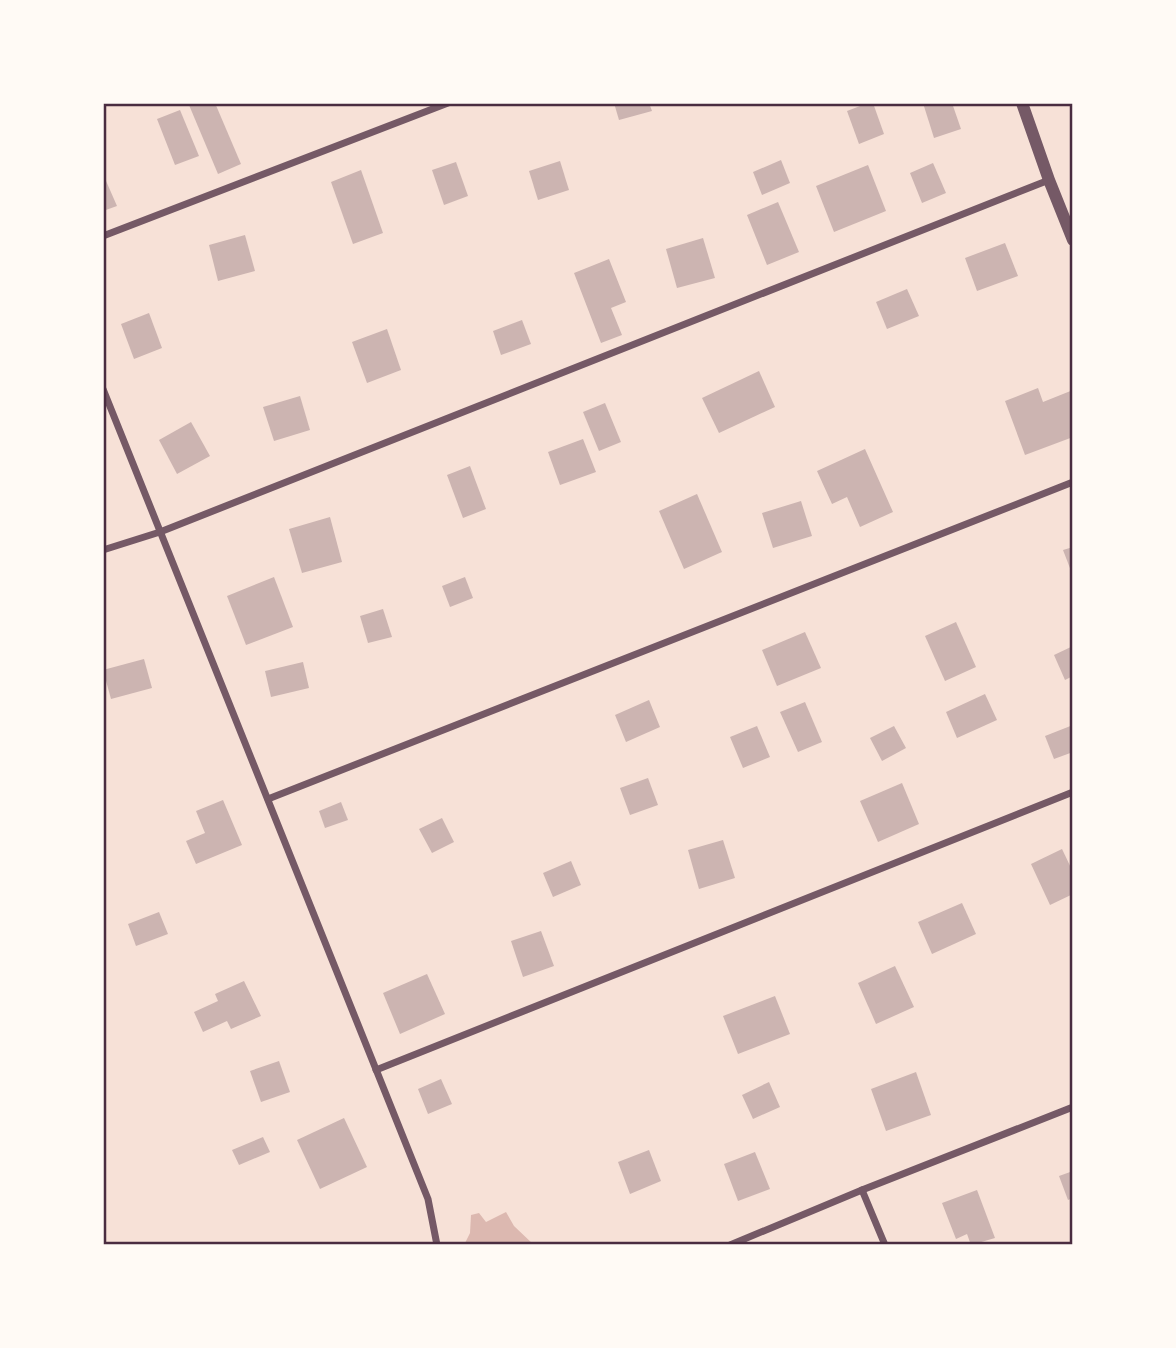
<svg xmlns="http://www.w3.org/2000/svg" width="1176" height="1348" font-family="'Source Sans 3',sans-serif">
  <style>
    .water { fill: #dcb8b0 }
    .building { fill: #ccb4b1 }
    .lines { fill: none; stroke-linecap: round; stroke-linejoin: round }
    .minor { stroke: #755966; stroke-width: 7 }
    .tertiary { stroke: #755966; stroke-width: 12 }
    .neatline { fill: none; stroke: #4a2c40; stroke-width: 2.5 }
  </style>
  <rect width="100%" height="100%" fill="#f7e1d7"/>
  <polygon class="water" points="506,1212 514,1226 534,1245 464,1245 470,1233 471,1215 479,1213 486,1222"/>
  <g class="building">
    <polygon points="194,103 215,103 241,164 218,174 189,105"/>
    <polygon points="614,103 649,103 652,111 619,120"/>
    <polygon points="868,103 873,103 884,134 859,144 847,111"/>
    <polygon points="923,103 952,103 961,129 934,138"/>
    <polygon points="180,110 199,156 175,165 157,119"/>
    <polygon points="781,160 790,183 762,195 753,172"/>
    <polygon points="560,161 569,190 538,200 529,171"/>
    <polygon points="456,162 468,196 444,205 432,170"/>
    <polygon points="933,163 946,193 922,203 910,173"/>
    <polygon points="868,165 886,211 834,232 816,186"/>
    <polygon points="361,170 383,233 353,244 331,182"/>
    <polygon points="103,174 117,206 103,211"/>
    <polygon points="778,202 799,252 767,265 747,215"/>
    <polygon points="245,235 255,271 218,281 209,245"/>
    <polygon points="703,238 715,278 677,288 666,249"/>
    <polygon points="1005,243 1018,276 977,291 965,258"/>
    <polygon points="609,259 626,302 611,308 622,335 601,343 574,273"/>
    <polygon points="907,289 919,316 887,329 876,302"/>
    <polygon points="149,313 162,348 134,359 121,324"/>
    <polygon points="522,320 531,344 501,355 493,331"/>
    <polygon points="387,329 401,370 367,383 352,342"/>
    <polygon points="759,371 775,407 719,433 702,398"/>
    <polygon points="1038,388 1043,402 1073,390 1073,437 1025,455 1005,401"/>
    <polygon points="300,396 310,430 274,441 263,407"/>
    <polygon points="605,403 621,442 599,451 583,412"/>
    <polygon points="191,422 210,456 177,474 159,440"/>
    <polygon points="583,439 596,472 560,485 548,452"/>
    <polygon points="865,449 893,512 860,527 847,497 832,504 817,471"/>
    <polygon points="470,466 486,509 463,518 447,475"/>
    <polygon points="697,494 722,552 684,569 659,511"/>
    <polygon points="801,501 812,536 773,548 762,513"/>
    <polygon points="330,517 342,562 302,573 289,529"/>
    <polygon points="1073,547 1073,576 1063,550"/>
    <polygon points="274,577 293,627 246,645 227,596"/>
    <polygon points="465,577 473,598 450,607 442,586"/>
    <polygon points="383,609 392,637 368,643 360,616"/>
    <polygon points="956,622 976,667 945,681 925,636"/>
    <polygon points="805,632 821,668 777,686 762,650"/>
    <polygon points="1073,646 1073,676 1065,680 1054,655"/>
    <polygon points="144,659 152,688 111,699 103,670"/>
    <polygon points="303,662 309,688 271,697 265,671"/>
    <polygon points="985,694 997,720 957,738 946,712"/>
    <polygon points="649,700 660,727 626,742 615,715"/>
    <polygon points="805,702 822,742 798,752 780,712"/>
    <polygon points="1073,725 1073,752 1054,759 1045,736"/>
    <polygon points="757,726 770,757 743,768 730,737"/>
    <polygon points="894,726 906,748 882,761 870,738"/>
    <polygon points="648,778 658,805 630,815 620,788"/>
    <polygon points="902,783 919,824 878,842 860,801"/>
    <polygon points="223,800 242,845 196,864 186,841 205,833 196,811"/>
    <polygon points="341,802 348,820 325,828 319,811"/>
    <polygon points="442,818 454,842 432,853 419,829"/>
    <polygon points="723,840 735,878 699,889 688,850"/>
    <polygon points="1062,849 1073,872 1073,894 1050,905 1031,864"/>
    <polygon points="571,861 581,885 553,897 543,873"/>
    <polygon points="962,903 976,934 932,954 918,922"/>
    <polygon points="159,912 168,934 136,946 128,924"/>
    <polygon points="541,931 554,966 523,977 511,941"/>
    <polygon points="895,966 914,1007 876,1024 858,983"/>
    <polygon points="427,974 445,1014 400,1034 383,993"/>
    <polygon points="244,981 261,1016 231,1029 227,1021 203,1032 194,1012 218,1001 215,994"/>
    <polygon points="775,996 790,1034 738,1054 723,1016"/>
    <polygon points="279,1061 290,1092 261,1102 250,1071"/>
    <polygon points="916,1072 931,1115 886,1131 871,1089"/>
    <polygon points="441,1079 452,1104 428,1114 418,1089"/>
    <polygon points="769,1082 780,1107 753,1119 742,1095"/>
    <polygon points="344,1118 367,1167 320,1189 297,1140"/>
    <polygon points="263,1137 270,1152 239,1165 232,1150"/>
    <polygon points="649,1150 661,1181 630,1194 618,1162"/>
    <polygon points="755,1152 770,1189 738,1201 724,1164"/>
    <polygon points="1073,1171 1073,1198 1068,1200 1059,1176"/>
    <polygon points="977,1190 995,1238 971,1245 967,1234 956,1239 942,1203"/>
  </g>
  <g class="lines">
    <g class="minor">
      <polyline points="103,236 448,103"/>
      <polyline points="103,389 428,1199 437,1245"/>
      <polyline points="103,550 160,532 1049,180"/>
      <polyline points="268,799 1073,482"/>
      <polyline points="376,1070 1073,792"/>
      <polyline points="862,1190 885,1245"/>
      <polyline points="730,1245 862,1190 1073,1107"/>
    </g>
    <polyline class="tertiary" points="1022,103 1049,180 1073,240"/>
  </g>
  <rect width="1176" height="1348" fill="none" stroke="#fffaf5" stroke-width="210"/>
  <rect x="105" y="105" width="966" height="1138" class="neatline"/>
</svg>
